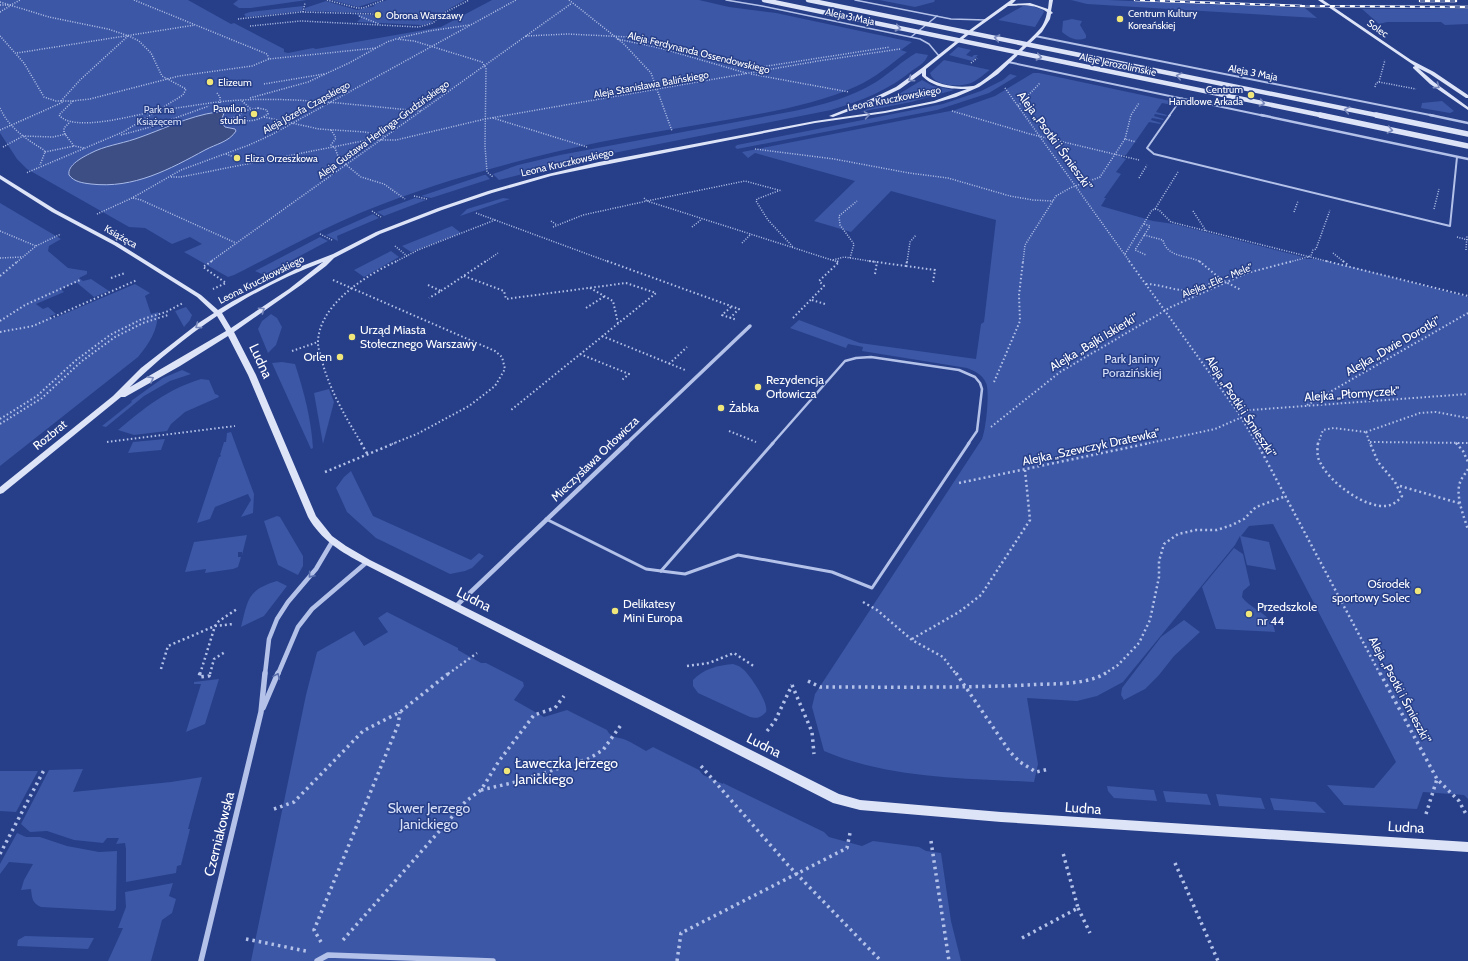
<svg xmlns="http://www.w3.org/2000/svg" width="1468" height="961" font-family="Cabin,sans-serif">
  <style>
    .green { fill: #3c57a5 }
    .water { fill: #3d4e84; stroke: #a8bae9 }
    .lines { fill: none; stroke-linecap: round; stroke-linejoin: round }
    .path-far3 { stroke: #b4c2e9; stroke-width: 1.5; stroke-dasharray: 1 1.5; stroke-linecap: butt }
    .path-far2 { stroke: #b4c2e9; stroke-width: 2; stroke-dasharray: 1.5 2.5; stroke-linecap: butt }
    .path-far1 { stroke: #b4c2e9; stroke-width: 2.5; stroke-dasharray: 2 3; stroke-linecap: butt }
    .path { stroke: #b4c2e9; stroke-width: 3.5; stroke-dasharray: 2.5 4; stroke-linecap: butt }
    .lane-far3 { stroke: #b4c2e9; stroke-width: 1.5 }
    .lane-far2 { stroke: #b4c2e9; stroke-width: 2 }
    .lane-far1 { stroke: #b4c2e9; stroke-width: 2.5 }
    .lane { stroke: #b4c2e9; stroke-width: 3 }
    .street-far4 { stroke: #b4c2e9; stroke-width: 2 }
    .street-far3 { stroke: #b4c2e9; stroke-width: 2.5 }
    .street-far2 { stroke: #b4c2e9; stroke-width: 3.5 }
    .street-far1 { stroke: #b4c2e9; stroke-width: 4.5 }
    .street { stroke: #b4c2e9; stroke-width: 5.5 }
    .secondary { fill: #dee4f8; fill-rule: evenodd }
    .rail-casing { stroke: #fff; stroke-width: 2.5 }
    .rail { stroke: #273f89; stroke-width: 1.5; stroke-dasharray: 5; stroke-linecap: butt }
    .path-bridge { stroke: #b4c2e9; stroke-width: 1.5; stroke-dasharray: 1 1.5; stroke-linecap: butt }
    .secondary-bridge-far1 { stroke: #dee4f8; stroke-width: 4.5 }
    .secondary-bridge { stroke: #dee4f8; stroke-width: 5.5 }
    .oneway { stroke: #7989bb }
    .oneway2 { stroke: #586dab }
    .poi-dot { fill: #f1e679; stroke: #273f89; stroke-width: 1.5 }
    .labels { text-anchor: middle; stroke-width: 3; stroke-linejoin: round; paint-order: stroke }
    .far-poi-label { font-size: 10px; fill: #fff; stroke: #273f89; text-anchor: start }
    .far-street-label { font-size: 10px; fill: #fff; stroke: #273f89 }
    .far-park-label { font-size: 10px; fill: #d8e0f7; stroke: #273f89 }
    .street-label { font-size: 12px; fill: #fff; stroke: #273f89 }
    .poi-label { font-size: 12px; fill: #fff; stroke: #273f89; text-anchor: start }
    .park-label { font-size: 12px; fill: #d8e0f7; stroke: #273f89 }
    .near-street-label { font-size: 14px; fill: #fff; stroke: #273f89 }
    .near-poi-label { font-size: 14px; fill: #fff; stroke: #273f89; text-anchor: start }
    .near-park-label { font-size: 14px; fill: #d8e0f7; stroke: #273f89 }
  </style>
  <rect width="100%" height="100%" fill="#273f89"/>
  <g class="green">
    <path d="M 0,0 L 188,0 L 231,24 L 234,23 L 284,49 L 284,52 L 288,53 L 313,48 L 316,49 L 441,27 L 492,0 L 699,0 L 729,7 L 776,13 L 912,42 L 901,50 L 907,52 C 891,64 875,78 857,86 C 817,104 775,111 732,119 C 673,129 614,138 555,152 C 489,168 423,187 360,213 C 317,231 276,254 234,275 L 228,277 L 184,252 L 202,244 L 190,237 L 172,244 L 145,228 L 129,227 L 115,219 L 27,169 L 17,159 L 0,133 Z"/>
    <polygon points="238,0 307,0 251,8 239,8 233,4"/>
    <polygon points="332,0 380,0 358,7"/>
    <polygon points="387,0 465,0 440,14 432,12 429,14 437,15 431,23 422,25 357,22 361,18 356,14 371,15 376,13 305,11 305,8 326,1 357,10 375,6 373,5"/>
    <polygon points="879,0 935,0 934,2 915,7"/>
    <polygon points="1071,0 1108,0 1305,8 1317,18 1087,4"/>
    <polygon points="303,6 302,11 246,17 244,14 250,12"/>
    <polygon points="1023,6 1032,6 1043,10 1044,12 1035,27 998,20"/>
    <polygon points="1362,9 1468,9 1468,24 1445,25 1441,22 1387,22 1379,24"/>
    <path d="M 1072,19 L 1082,21 L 1080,25 L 1086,35 L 1086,38 C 1077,42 1069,38 1062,32 L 1063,21 Z"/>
    <polygon points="958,47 971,50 966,55 972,57 974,55 978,55 972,61 949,55"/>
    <path d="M 916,53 L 928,55 C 925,63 919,66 913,70 C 889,90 861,101 831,110 L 578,160 L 499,180 L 493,174 L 518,165 L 560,155 L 794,111 C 822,105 852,97 876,82 C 890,73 902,61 916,53 Z"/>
    <path d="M 944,60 L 990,70 C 984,74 978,80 971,83 C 960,87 934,87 930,73 Z"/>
    <path d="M 1033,73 L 1039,73 L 1175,102 L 1173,105 L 1162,103 L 1156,112 L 1167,115 L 1166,116 L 1155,114 L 1154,116 L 1164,119 L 1163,120 L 1152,118 L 1151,120 L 1161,123 L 1160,124 L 1149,122 L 1126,155 L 1123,155 L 1121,157 L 1126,159 L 1116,172 L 1121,174 L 1104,198 L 1106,198 L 1101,206 L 1153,221 L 1174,224 L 1303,257 L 1298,259 L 1315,259 L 1352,267 L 1468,297 L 1468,799 L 1464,795 L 1423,792 L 1417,809 L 1344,805 L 1327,785 L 1374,788 L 1396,762 L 1273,524 L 1249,526 L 1241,536 L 1269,542 L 1276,570 L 1247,565 L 1240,536 L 1235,545 L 1123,682 L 1097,696 L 1077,701 L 1027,698 L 1038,764 L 1034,782 C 963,778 890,779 824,751 L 812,707 L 815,694 L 982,439 C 986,430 990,391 986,383 C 983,375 975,371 967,368 L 862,351 L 863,347 L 848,344 L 846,348 L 790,328 L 799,320 L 860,343 L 976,359 L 981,324 L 984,322 L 996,220 L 891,191 L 851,232 L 814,221 L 855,181 L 755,153 L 748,158 L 742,152 L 955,110 L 995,96 Z"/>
    <polygon points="1010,74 1017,76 989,93 937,110 737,149 735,147 737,145 943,104 981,91 1003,80"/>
    <polygon points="922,80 933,86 954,90 911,102 860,112 889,100"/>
    <polygon points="1442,101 1454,111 1450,113 1421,108 1422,103"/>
    <polygon points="484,175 486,175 490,179 431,198 421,196"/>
    <polygon points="415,198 426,200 384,216 377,212"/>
    <polygon points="503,198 510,199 460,216 467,209"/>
    <path d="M 0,203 L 61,239 L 49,246 L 48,251 L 68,268 L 87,271 L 87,274 L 79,278 L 83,281 L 91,279 L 109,291 L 94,297 L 76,282 L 61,289 L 64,292 L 36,304 L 43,309 L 48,307 L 56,314 L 50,316 L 52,319 L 135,284 L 150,293 L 145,296 L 151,314 L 158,312 C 158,330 149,344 138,357 L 0,466 Z"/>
    <polygon points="373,214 379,218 337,236 338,241 326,235"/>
    <polygon points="452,226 461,233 411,252 402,246"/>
    <polygon points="320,237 328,241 264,275 255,271"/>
    <polygon points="391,251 399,257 364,277 354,270"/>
    <polygon points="186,307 192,315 190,320 184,327 175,311"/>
    <polygon points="271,314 277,318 282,327 276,345 268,353 258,329 262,321"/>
    <path d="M 282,362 L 295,364 C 304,392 311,418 313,448 L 311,449 L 272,363 Z"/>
    <polygon points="182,370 191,374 170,381 144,396 106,427 102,426 132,402 131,401 163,378"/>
    <path d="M 201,379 L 209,380 L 215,394 L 218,395 L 219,397 L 185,412 L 171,424 L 167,431 L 134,435 L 118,430 C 144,408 168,389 201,379 Z"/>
    <polygon points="329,389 334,402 323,444 314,393"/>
    <polygon points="231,432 254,494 253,513 241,517 251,500 248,494 215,507 210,519 197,523 219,457 220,457 221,455 220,455 224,442 226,442 227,433"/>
    <polygon points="165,439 161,450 128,453 133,442"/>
    <polygon points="351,471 373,516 471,560 479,553 484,556 472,568 465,571 450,574 376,538 347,512 337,490 336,488 344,477"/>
    <polygon points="277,516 280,517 303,556 303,566 298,575 278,565 264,521"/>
    <polygon points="247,535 242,555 242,552 238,552 238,557 241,557 238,567 233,569 205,573 206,569 185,572 194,542"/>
    <path d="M 1234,548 L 1243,554 L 1250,585 L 1243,591 L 1242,597 C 1251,610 1273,614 1275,632 L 1216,629 L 1202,587 Z"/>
    <path d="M 277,581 L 287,586 L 264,616 L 241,627 C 248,600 247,590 277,581 Z"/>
    <path d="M 387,612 L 458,648 L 458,650 L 481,663 L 486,663 L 523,682 L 524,686 L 514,700 L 544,717 L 567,710 L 607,730 C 610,738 619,737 626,740 C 633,743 639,747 646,751 L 653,747 L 699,770 L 703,775 L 723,784 L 723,783 L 824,832 L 829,837 L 862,846 L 873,841 L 919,847 L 926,851 L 941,853 L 951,921 L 961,961 L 251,961 L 306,695 L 317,652 L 354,631 L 364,646 L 388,632 L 378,618 Z"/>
    <polygon points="1184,620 1200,632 1174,656 1159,675 1145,689 1124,700 1121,695 1122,688 1161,637"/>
    <path d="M 733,664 C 737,665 741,667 744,670 C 751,677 769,703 766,712 C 761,717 757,719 750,717 L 698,693 L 693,686 L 693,680 C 703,669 719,665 733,664 Z"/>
    <polygon points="219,679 205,724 186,732 201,684 194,684 194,682"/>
    <polygon points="83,769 73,792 171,782 202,777 188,829 190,829 181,865 177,866 176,873 126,882 126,849 125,843 116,844 119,838 107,838 103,843 74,840 47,831 30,832 21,824 49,770"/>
    <polygon points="0,771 38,771 16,812 0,811"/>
    <polygon points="1107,786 1154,790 1157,801 1114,798 1108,791"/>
    <polygon points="1163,791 1207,794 1211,805 1166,802"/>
    <polygon points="1216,794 1261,798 1265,809 1219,806"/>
    <polygon points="1270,798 1315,802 1326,813 1274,810"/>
    <path d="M 17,833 L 26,837 L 40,837 L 67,846 L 99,852 L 117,851 L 116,909 L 114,911 L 41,907 C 32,903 32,898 31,889 L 21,890 L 24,880 L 33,864 L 9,862 L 0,874 L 0,864 Z"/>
    <polygon points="173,883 169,896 176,899 172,913 162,920 151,961 108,961 123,928 118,928 126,907 125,892"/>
    <polygon points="25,936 94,938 88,949 17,946 18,940"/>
  </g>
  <path class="water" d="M 217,112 L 224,113 L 221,121 L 225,127 L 235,129 L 236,131 C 229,142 216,144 205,150 C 170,169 134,189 91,184 C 83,183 74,182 69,175 C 67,165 83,157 91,153 C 104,146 120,144 135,139 C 162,130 188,116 217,112 Z"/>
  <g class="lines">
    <g class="path-far3">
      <polyline points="134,0 267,54 269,59"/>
      <polyline points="327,0 357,8 363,8 384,0"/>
      <polyline points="569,0 623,43 651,73 672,131"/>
      <polyline points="0,2 49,17 108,29 129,36 139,41 151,53 162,76 186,89 183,95 123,132 26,173"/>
      <polyline points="0,5 11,5 20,0"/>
      <polyline points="0,12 10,6"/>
      <polyline points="303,12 305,3"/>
      <polyline points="359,16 379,24"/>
      <polyline points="238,19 301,12 375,14"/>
      <polyline points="250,26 301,21 419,27 433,23 442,14 469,0"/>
      <polyline points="0,36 24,63 44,97 56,101 72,101 90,99 179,76 252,66 269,59 376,48"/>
      <polyline points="526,36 568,34 629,37 748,69 890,47"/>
      <polyline points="399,38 429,31 469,25"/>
      <polyline points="617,39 660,48 746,73"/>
      <polyline points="17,53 195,25"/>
      <polyline points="971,63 977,58"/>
      <polyline points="751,74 849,92"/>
      <polyline points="1379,82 1416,89"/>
      <polyline points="264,84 324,74"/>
      <polyline points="1375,87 1376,83 1379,82 1385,60"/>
      <polyline points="1005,88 1130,262"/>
      <polyline points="217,93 220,97 220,103"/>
      <polyline points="250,98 308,82 349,63 387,42 396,39 414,41 482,62 486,68 485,146 487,172 493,177"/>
      <polyline points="61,101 80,80 128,36"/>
      <path d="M 73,101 L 59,115 C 73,133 135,115 156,111"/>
      <polyline points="242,101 251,109"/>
      <polyline points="1018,106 1040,83"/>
      <path d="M 0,108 C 9,128 26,139 44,150 L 45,152 L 40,165"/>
      <path d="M 258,108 L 267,110 L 268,114 C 259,120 247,124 238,117 L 244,111 Z"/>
      <path d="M 161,110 C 188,107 215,101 242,100 C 302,97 362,106 421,111"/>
      <polyline points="952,111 1030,134 1139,160"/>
      <polyline points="41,112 63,102"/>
      <polyline points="264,117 319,129 365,132 385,136"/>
      <polyline points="493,118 587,147"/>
      <polyline points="221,119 238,117"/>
      <polyline points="69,123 64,128 64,133 74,146 84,148"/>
      <polyline points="331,130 336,138 331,145 335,148 339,159 361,177 384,184 405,199"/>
      <polyline points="121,135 147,128 209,106"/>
      <polyline points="1125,139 1131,115 1139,103"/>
      <polyline points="3,147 23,136 53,137 66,134"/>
      <polyline points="755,149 834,159 909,173 948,178 1010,196 1033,200 1053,201"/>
      <polyline points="45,152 74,146"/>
      <polyline points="226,154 237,158"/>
      <polyline points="171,177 181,177 368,140 396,140 485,119 818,61 900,49"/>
      <polyline points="1139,178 1147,165"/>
      <polyline points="778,191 757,199 756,201 768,220 793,247"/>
      <polyline points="414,196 427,199"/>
      <polyline points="133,198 141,200 236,243"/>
      <polyline points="644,198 647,201 745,181 782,191"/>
      <polyline points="1155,209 1159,210 1171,222 1330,262"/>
      <polyline points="1434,209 1439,189"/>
      <polyline points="372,211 381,217"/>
      <polyline points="1193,211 1206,231"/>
      <polyline points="1294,212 1298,201"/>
      <polyline points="476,213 609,262"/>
      <polyline points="97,214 132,198 181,170 249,145 271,135 516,0"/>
      <polyline points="551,221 557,225"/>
      <polyline points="1144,224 1150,226 1135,250 1146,255"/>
      <polyline points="553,227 583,215 647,201 838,262"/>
      <polyline points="692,227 702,219"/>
      <polyline points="0,231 36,246"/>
      <polyline points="320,234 332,240"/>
      <path d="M 1144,235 L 1163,240 C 1167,258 1188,255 1201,262"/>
      <polyline points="1457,237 1468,240"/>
      <polyline points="742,243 751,234"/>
      <polyline points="395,246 407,256"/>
      <polyline points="1466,250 1467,235"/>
      <polyline points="1333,253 1344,262"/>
      <polyline points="1125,254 1152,210 1155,209 1178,172"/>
      <polyline points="0,258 22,257"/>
      <polyline points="850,258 854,244 840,225 839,216 857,201"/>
      <polyline points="833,260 844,257 876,262"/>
      <polyline points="17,262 36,246 61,234"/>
      <polyline points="210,262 572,3"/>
      <polyline points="395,262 418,250 495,220"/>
      <polyline points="485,262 498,253"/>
      <polyline points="907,262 910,242 916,235"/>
      <polyline points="1023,262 1025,245 1056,196 1070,188 1100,177 1125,139 1136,142"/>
      <polyline points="1290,262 1311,256 1313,250 1316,249 1330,210"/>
    </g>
    <g class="path-far2">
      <polyline points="212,261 203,267 226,283 213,289"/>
      <polyline points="607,261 739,309 730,318"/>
      <polyline points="869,261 906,266 907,261"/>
      <polyline points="1129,261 1237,411 1257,444"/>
      <polyline points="1199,261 1222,280 1241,290"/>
      <polyline points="1326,261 1468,296"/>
      <polyline points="1343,261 1348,265"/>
      <polyline points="906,266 935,270 933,282"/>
      <polyline points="875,274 877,262"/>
      <polyline points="0,276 18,261"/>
      <polyline points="464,276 504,291 506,299 626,283 656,293 511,410"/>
      <polyline points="111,278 125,273"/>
      <polyline points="333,280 495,351 502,357 505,369 495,386 469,406 417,434 392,444"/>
      <path d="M 1146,284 C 1161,284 1176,292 1191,290 C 1200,289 1212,282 1221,279"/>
      <polyline points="428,285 441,291 429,298"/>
      <polyline points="590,288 613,301 618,323"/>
      <polyline points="441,291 486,261"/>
      <polyline points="812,300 825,304"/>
      <polyline points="731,307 722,315 737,320"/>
      <polyline points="586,308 605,296"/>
      <polyline points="793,318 824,286 819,281 839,262 835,261"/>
      <polyline points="0,321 25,305 80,280"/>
      <polyline points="0,332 33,326 137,280"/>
      <polyline points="602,336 685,370"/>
      <polyline points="292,351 318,342"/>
      <polyline points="580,354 629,374 622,380"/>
      <polyline points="669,364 687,347"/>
      <polyline points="994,382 1020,321 1019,295 1023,261"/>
      <polyline points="1307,405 1468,313"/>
      <polyline points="1237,411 1468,394"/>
      <polyline points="0,419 37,396 75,361 110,335 140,320 166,312 183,303"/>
      <polyline points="0,424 42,398 82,361 115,337 143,323 168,315"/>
      <polyline points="991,427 1060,372 1171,307 1247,273 1293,261"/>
      <polyline points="729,431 756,442"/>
      <polyline points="1366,432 1370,444"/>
      <polyline points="1366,432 1420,413 1436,412 1468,418"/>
      <polyline points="107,442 235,426"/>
      <polyline points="1370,442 1468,443"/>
      <polyline points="1456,443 1457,444"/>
      <path d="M 362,444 C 346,418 330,391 322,361 C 321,356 318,349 318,343 C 318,305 366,275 397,261"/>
      <polyline points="1145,444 1215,429 1240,418"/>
      <polyline points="1318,444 1323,430 1334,428 1366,432"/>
    </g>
    <g class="path-far1">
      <polyline points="361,443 368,455"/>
      <polyline points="1257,443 1380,674"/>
      <path d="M 1318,443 C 1317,451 1317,458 1321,464 C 1331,483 1364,508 1387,506 C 1393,505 1398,501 1402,496 L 1395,482 L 1378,462 L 1370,443"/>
      <polyline points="1456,443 1463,451 1468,462"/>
      <path d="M 1468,469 C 1466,473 1463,476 1461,480 C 1454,494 1464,516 1468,530"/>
      <polyline points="325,472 395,443"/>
      <polyline points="959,483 1150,443"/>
      <polyline points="1400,486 1462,504"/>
      <polyline points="863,602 877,610 912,640 943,657 956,674"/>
      <polyline points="912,639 959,612 981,595 1030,520 1025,470"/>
      <polyline points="687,666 709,663 734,653 755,667"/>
      <polyline points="161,669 168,646 215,626 233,624"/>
      <polyline points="200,674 215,626 219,621 237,609"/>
      <polyline points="210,674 214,659 225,652"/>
      <polyline points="448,674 477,653"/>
      <polyline points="1104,674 1118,665 1139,643 1150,620 1159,577 1159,561 1164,544 1178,534 1196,530 1217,530 1232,525 1244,519 1256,507 1286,496"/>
    </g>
    <g class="path">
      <polyline points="200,673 199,677 209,676 210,673"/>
      <polyline points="956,673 1010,752 1020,762 1036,772 1049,769"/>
      <polyline points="1380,673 1437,779 1459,801 1467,816"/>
      <path d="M 808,681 L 820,687 C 889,687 959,688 1028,685 C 1053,683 1084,686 1106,673"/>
      <polyline points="792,685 812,732 814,754"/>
      <polyline points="767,731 775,721 792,685"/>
      <polyline points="701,766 788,865 881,961"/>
      <polyline points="481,790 516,782 588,759 603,750 621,725"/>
      <polyline points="274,809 294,802 363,731 400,712 449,673"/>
      <polyline points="1426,814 1437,779"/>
      <polyline points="931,841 949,961"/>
      <polyline points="0,854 44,770"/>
      <polyline points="1175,863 1218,961"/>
      <polyline points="1078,908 1090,933"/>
      <polyline points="1022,938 1078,908 1063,853"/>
      <polyline points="246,939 306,951"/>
      <polyline points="343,940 466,801 481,790 499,761 534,715 555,708 564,696"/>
      <polyline points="321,942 314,930 398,725 400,712"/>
      <polyline points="677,961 681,933 847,848 850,833"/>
    </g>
    <g class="lane-far3">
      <polyline points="726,0 762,6 920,39 929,44 939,56"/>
      <polyline points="855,0 951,19 986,20"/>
      <polyline points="911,37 937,16"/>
      <polyline points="1169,116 1182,98"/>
    </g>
    <polyline class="lane-far2" points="1170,115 1147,148 1154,154 1450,226 1457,157"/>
    <polyline class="lane-far1" points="772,444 845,361 856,358 871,357 959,370 975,377 980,383 982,389 977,431 968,444"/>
    <g class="lane">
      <polyline points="546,519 646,569 661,571"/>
      <polyline points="661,571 685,574 738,555 832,572 872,588 969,443"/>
      <polyline points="661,571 773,443"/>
    </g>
    <g class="street-far4">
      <polyline points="1035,36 1435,116"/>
      <polyline points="1008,62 1265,116"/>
    </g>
    <g class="street-far3">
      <polyline points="1261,115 1468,159"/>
      <polyline points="1430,115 1468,123"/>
    </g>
    <polyline class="street-far2" points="626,444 750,326"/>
    <g class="street-far1">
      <polyline points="455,607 627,443"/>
      <polyline points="265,674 269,639 277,619 288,602 316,569 332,542"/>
      <polyline points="278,674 298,627 312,609 367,562"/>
    </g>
    <g class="street">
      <polyline points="263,708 278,673"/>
      <polyline points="201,961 261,712 265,673"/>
      <polyline points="317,961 328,955 493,961"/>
    </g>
    <g class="secondary">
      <path d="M 1011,0 L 1016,0 L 1012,4 L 1030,3 L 1048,9 L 1049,0 L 1053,0 L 1051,11 L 1053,13 L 1051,14 L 1050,19 L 1042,32 L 998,74 L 979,87 L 956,97 L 935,103 L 885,113 L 815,123 L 599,166 L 551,176 L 492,193 L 442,210 L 380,234 L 334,258 L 326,266 L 301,285 L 234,332 L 256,375 L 316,516 L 332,536 L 346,546 L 370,560 L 839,794 L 860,800 L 1001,812 L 1468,842 L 1468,852 L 1001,822 L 860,810 L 833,803 L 364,564 C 341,552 321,540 308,517 L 248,375 L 228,336 L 180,366 L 125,397 L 121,397 L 3,493 L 0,494 L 0,487 L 113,396 L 141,368 L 200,322 L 214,313 L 197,297 L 143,263 L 114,245 L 52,212 L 0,179 L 0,175 L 56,210 L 118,243 L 201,295 L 218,310 L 233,301 L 302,266 L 333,254 L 376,232 L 438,208 L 488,191 L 548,174 L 599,162 L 815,121 L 885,111 L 934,101 L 967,89 C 951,89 934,88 922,76 L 922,73 L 900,89 L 873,102 L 833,117 L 829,116 L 869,100 L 896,87 L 922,68 L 971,29 ZM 1008,6 C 1021,5 1035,4 1047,12 C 1046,19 1043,26 1038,31 C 1030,40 982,85 973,86 C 957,88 939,86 926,76 L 926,69 L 973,31 ZM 323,262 L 289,289 L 231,328 L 222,313 C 253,293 288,275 323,262 ZM 217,316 L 226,331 L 130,387 C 155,362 187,336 217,316 Z"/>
      <polygon points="1318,0 1323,0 1411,60 1434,72 1468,95 1468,98 1466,98 1430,74 1418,68 1434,82 1468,107 1468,110 1430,84 1413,68 1413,67 1415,66"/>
    </g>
    <defs>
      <g id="rail">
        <polyline points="1135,0 1302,6 1468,7"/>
        <polyline points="1420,1 1456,1"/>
      </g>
    </defs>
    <use href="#rail" class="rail-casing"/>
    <use href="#rail" class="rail"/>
    <polyline class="path-bridge" points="0,130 41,112"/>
    <g class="secondary-bridge-far1">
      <polyline points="764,0 1325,116"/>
      <polyline points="808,0 1381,116"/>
    </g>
    <g class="secondary-bridge">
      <polyline points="1320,115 1468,146"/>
      <polyline points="1376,115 1468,134"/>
    </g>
  </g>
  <defs><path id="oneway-chevron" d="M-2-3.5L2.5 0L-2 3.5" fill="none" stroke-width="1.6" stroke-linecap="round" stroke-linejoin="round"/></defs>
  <g class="oneway">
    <use href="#oneway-chevron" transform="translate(898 28) rotate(12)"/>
    <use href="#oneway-chevron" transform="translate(997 38) rotate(-169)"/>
    <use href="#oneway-chevron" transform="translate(1039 57) rotate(12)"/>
    <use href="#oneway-chevron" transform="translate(1179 76) rotate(-168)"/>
    <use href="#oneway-chevron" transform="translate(911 79) rotate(144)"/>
    <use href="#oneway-chevron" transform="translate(1437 86) rotate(36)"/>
    <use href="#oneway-chevron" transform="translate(1262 103) rotate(12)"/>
    <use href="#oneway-chevron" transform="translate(1347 110) rotate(-168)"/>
    <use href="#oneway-chevron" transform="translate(867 115) rotate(-10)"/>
    <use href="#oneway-chevron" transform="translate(1390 130) rotate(12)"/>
    <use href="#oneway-chevron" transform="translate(262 310) rotate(-35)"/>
    <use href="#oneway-chevron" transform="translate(198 326) rotate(143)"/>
    <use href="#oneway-chevron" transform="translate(151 379) rotate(-29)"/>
  </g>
  <g class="oneway2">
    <use href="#oneway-chevron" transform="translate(311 575) rotate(131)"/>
    <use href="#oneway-chevron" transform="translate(277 676) rotate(-66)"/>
  </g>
  <g class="poi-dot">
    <circle cx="378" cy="15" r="4"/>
    <circle cx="1120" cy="19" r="4"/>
    <circle cx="210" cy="82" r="4"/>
    <circle cx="1251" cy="95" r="4"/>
    <circle cx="254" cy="114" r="4"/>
    <circle cx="237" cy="158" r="4"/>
    <circle cx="352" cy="337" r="4"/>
    <circle cx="340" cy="357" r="4"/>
    <circle cx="758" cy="387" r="4"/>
    <circle cx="721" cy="408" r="4"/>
    <circle cx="1418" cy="591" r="4"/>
    <circle cx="615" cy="611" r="4"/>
    <circle cx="1249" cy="614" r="4"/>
    <circle cx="507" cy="771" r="4"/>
  </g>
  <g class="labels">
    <g class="far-poi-label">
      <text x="1128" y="17">Centrum Kultury<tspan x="1128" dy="12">Koreańskiej</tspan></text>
      <text x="386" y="19">Obrona Warszawy</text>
      <text x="218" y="86">Elizeum</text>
      <text x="1243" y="93" text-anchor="end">Centrum<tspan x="1243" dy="12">Handlowe Arkada</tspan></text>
      <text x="246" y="112" text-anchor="end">Pawilon<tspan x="246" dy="12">studni</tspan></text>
      <text x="245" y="162">Eliza Orzeszkowa</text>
    </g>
    <g class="far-street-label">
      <text transform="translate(850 16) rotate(12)" y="4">Aleja 3 Maja</text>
      <text transform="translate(1378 28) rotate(35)" y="4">Solec</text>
      <text transform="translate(699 52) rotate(14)" y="4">Aleja Ferdynanda Ossendowskiego</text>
      <text transform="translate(1118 64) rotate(12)" y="4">Aleje Jerozolimskie</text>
      <text transform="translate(1253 72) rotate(11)" y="4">Aleja 3 Maja</text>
      <text transform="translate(651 84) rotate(-10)" y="4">Aleja Stanisława Balińskiego</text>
      <text transform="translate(894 98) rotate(-11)" y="4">Leona Kruczkowskiego</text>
      <text transform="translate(306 107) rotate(-29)" y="4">Aleja Józefa Czapskiego</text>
      <text transform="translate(383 129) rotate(-36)" y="4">Aleja Gustawa Herlinga-Grudzińskiego</text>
      <text transform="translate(567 162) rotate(-13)" y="4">Leona Kruczkowskiego</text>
      <text transform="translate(121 236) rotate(30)" y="4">Książęca</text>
      <text transform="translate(261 279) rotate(-27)" y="4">Leona Kruczkowskiego</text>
      <text transform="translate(1217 280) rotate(-22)" y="4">Alejka „Ele - Mele”</text>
    </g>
    <g class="far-park-label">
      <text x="159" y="113">Park na<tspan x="159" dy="12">Książęcem</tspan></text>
    </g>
    <g class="street-label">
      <text transform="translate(1055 141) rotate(54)" y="4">Aleja „Psotki i Śmieszki”</text>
      <text transform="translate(1094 342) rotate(-31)" y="4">Alejka „Bajki Iskierki”</text>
      <text transform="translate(1393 346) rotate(-30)" y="4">Alejka „Dwie Dorotki”</text>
      <text transform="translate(1352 394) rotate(-4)" y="4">Alejka „Płomyczek”</text>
      <text transform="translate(1241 407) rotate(57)" y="4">Aleja „Psotki i Śmieszki”</text>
      <text transform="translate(50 435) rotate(-39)" y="4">Rozbrat</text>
      <text transform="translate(1091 447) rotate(-12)" y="4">Alejka „Szewczyk Dratewka”</text>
      <text transform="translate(595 459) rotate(-44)" y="4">Mieczysława Orłowicza</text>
      <text transform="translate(1400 690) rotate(62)" y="4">Aleja „Psotki i Śmieszki”</text>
    </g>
    <g class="poi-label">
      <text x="360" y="334">Urząd Miasta<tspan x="360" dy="14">Stołecznego Warszawy</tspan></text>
      <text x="332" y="361" text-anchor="end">Orlen</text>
      <text x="766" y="384">Rezydencja<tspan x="766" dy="14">Orłowicza</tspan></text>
      <text x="729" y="412">Żabka</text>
      <text x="1410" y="588" text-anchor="end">Ośrodek<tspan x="1410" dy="14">sportowy Solec</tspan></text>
      <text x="623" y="608">Delikatesy<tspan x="623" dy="14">Mini Europa</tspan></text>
      <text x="1257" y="611">Przedszkole<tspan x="1257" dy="14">nr 44</tspan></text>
    </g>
    <g class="park-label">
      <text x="1132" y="363">Park Janiny<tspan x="1132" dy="14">Porazińskiej</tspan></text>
    </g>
    <g class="near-street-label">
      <text transform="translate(261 361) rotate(65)" y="5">Ludna</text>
      <text transform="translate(474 599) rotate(27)" y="5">Ludna</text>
      <text transform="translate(764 745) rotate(27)" y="5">Ludna</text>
      <text transform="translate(1083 808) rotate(4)" y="5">Ludna</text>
      <text transform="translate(1406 827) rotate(3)" y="5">Ludna</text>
      <text transform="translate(219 834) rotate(-76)" y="5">Czerniakowska</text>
    </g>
    <g class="near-poi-label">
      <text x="515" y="768">Ławeczka Jerzego<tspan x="515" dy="16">Janickiego</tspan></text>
    </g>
    <g class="near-park-label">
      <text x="429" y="813">Skwer Jerzego<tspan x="429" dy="16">Janickiego</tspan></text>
    </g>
  </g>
</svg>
